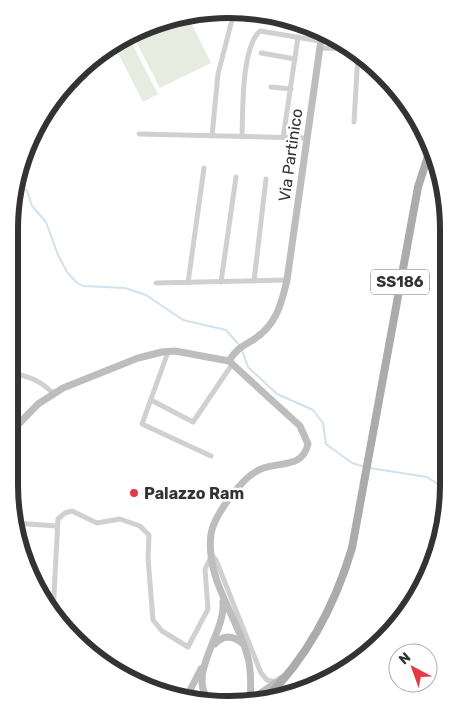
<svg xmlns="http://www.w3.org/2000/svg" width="458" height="713" font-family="Rubik,sans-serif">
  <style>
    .green { fill: #e6ecdf }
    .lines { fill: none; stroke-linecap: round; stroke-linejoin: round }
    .stream { stroke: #cfe2ee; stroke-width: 2 }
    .street { stroke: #d0d0d0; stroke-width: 5 }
    .secondary { stroke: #bdbdbd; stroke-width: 7 }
    .primary { stroke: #ababab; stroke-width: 8 }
    .poi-dot { fill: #e63946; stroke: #fff; stroke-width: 2 }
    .labels { text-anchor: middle; stroke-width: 5; stroke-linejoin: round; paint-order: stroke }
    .shield { fill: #fff; stroke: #707070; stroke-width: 1 }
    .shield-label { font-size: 15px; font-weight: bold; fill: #333 }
    .street-label { font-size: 16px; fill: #333; stroke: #fff }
    .poi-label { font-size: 16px; font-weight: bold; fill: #333; stroke: #fff; text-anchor: start }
    .rim { fill: none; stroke: #333; stroke-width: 6 }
  </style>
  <rect width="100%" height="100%" fill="#fff"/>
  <g class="green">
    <polygon points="188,16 211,63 160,88 131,32"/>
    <polygon points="128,36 158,94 143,102 114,45"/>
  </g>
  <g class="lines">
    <g class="stream">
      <polyline points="16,181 27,191 32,206 46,222 58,255 67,272 76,282 83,286 125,288 146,295 183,320 226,330 240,346"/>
      <polyline points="242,350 248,367 277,394 313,410 323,423 326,444 352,463 365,467"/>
      <polyline points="370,468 427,477 448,491"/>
    </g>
    <g class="street">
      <polyline points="319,48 350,49"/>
      <polyline points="261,53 295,59"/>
      <polyline points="271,87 291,89"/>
      <polyline points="354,122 358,54"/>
      <polyline points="139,134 306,138"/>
      <polyline points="212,136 218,74 234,12"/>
      <path d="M 242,137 C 243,112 241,48 260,31 L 320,41"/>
      <polyline points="283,138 298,37"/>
      <polyline points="254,281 266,179"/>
      <polyline points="221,282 236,177"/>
      <polyline points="156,283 287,280"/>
      <polyline points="188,283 204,168"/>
      <polyline points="168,352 142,424 211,456"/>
      <path d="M 10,373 C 29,376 39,380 53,393"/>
      <polyline points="151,400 193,422 233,363"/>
      <polyline points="15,523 56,526"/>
      <polyline points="413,599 439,542"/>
      <polyline points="53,614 58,519 65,513 72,511 97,523 120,519 140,526 149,535 148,558 153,620 162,631 188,647 208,609 205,569 212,555 216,560 261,673 267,680 276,682"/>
      <polyline points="384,638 392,627 397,625"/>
    </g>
    <g class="secondary">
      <path d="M 229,361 C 235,350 243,346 253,340 C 276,325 281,306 287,280 L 322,33"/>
      <path d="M 9,434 L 38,404 L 63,388 L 138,358 L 162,352 L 175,351 L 229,361 L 300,426 L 308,444 C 302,469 280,461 261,469 C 243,476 214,515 211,534 C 205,581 240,619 249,662 C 251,674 251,688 250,700"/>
      <path d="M 215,644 C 223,635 232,635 242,643"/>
      <polyline points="186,698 201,669"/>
      <polyline points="251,700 282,678"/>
      <path d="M 212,703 C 183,678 226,634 223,602"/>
    </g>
    <path class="primary" d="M 265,699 C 309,656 335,605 352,548 L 418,187 L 431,147"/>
  </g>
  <circle class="poi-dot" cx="134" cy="493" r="5"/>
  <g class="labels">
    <rect class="shield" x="371" y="269.5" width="58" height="25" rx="4"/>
    <g class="shield-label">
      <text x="400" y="287">SS186</text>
    </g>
    <g class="street-label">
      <text transform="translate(290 155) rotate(-82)" y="6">Via Partinico</text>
    </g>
    <g class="poi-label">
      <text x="144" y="499">Palazzo Ram</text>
    </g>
  </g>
  <path d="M0 0H458V713H0ZM229 18H229A211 211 0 0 1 440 229V485A211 211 0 0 1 229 696H229A211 211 0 0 1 18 485V229A211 211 0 0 1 229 18Z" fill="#fff" fill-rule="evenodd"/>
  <path class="rim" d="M229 18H229A211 211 0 0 1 440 229V485A211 211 0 0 1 229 696H229A211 211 0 0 1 18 485V229A211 211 0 0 1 229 18Z"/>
  <g transform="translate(413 668) rotate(319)"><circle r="24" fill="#ffffff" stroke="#adadad"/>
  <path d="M0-4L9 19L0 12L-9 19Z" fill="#e63946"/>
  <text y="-8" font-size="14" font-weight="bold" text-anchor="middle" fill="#333333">N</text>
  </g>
</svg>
